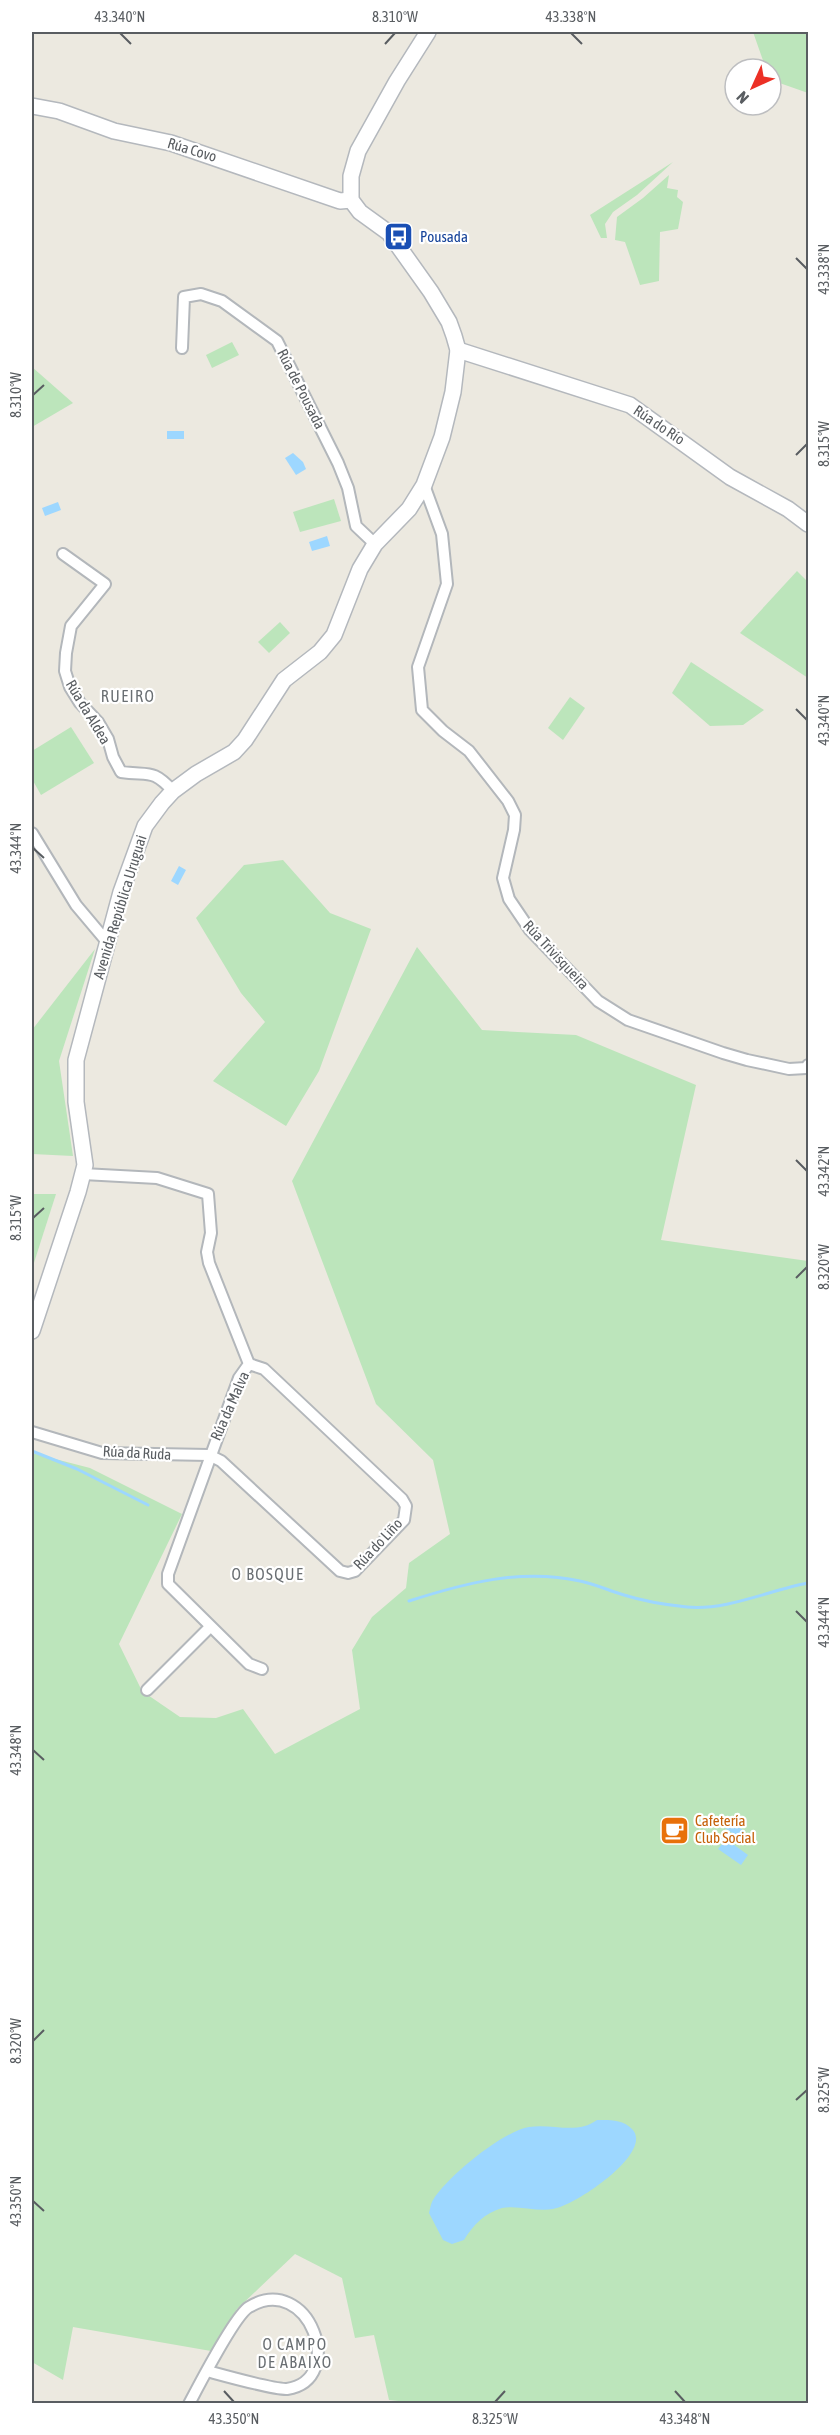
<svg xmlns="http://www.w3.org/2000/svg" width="840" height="2435" font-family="'Asap Condensed',sans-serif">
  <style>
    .green { fill: #bce5bb }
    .water { fill: #9dd7ff }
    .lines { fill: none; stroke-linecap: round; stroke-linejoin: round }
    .stream { stroke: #9dd7ff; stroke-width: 3 }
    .street-casing { stroke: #b3b7bb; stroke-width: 14 }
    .secondary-casing { stroke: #b4b8bd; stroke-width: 18 }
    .street { stroke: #fff; stroke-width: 10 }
    .secondary { stroke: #fff; stroke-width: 15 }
    .ticks { fill: none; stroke: #595d61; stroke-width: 2 }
    .labels { text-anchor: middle; stroke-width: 4.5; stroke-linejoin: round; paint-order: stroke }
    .street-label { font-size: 15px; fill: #595d61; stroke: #fff }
    .transit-label { font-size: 15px; fill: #164399; stroke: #fff; text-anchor: start }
    .food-label { font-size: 15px; fill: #c56008; stroke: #fff; text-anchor: start }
    .neighbourhood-label { font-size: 16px; letter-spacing: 1.5px; fill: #6a6f73; stroke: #fff }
    .neatline { fill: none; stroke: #595d61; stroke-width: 2 }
    .ticks-label { font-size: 15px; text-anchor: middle; fill: #595d61 }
  </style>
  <rect width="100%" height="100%" fill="#ece9e0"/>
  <g class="green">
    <polygon points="753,32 808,32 808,93 771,80 771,69 766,69"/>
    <polygon points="673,162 637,195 613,212 605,224 607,238 601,238 590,215"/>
    <polygon points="669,175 667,188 678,190 677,197 683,202 678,229 660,232 659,281 640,285 625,242 615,240 617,217 643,198"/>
    <polygon points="232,342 239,355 212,368 206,355"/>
    <polygon points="32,367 73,403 32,427"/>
    <polygon points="334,499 341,521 300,532 293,512"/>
    <polygon points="797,571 808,582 808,678 740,633"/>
    <polygon points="280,622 290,633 269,653 258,642"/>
    <polygon points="691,662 764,710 743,725 710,726 672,693"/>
    <polygon points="570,697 585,708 563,740 548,728"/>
    <polygon points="71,727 94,763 41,795 32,779 32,751"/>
    <polygon points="283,860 330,913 371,929 319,1071 286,1126 213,1081 265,1022 241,993 196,918 244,865"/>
    <polygon points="417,947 482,1030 576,1035 696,1085 661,1240 808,1261 808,2403 426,2404 389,2400 374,2335 355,2338 342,2278 295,2254 237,2309 211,2351 73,2327 63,2380 32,2362 32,1453 90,1468 182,1514 119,1644 142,1691 180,1717 216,1718 243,1709 275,1754 360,1709 352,1650 372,1617 406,1588 409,1563 450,1534 433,1460 376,1404 292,1181"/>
    <polygon points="95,949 59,1061 73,1156 32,1154 32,1030"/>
    <polygon points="32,1194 56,1194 32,1269"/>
  </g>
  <g class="water">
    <rect x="167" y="431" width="17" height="8"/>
    <polygon points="293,453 303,462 306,469 296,475 285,458"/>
    <polygon points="58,502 61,510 45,516 42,508"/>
    <polygon points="327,536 330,546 312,551 309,542"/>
    <polygon points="179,866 186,870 178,885 171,881"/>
    <polygon points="727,1819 744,1831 739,1838 722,1826"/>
    <polygon points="726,1839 748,1855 741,1865 718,1849"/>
    <path d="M 597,2120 C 610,2120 622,2119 632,2129 C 655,2152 575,2206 553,2209 C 537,2212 518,2205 502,2208 C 485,2213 473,2225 464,2240 L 452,2244 L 443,2240 L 429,2213 C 430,2209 431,2203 433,2200 C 447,2177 503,2131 529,2127 C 552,2123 577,2135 597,2120 Z"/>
  </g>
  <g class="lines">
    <g class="stream">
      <polyline points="32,1451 77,1469 148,1505"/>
      <path d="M 409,1601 C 465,1583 522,1568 580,1581 C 595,1584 610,1591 624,1595 C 643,1601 667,1605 687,1607 C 726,1611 770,1590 808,1583"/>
    </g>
    <defs>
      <g id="street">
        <polyline points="182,348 184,297 201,294 222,301 277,341 338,463 348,488 356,526 375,544"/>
        <polyline points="424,485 442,534 447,584 418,667 422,710 443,731 469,751 508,801 515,815 514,830 503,878 509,899 530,930 598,1001 628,1020 723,1053 747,1060 789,1069 806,1068 808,1065"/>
        <path d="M 63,554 L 105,584 L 71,626 L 66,653 L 65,671 L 70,687 L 80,703 L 98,722 L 108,739 L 113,757 L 121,772 C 149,776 152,768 173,791"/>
        <polyline points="32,833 76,905 108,943"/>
        <polyline points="83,1174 157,1178 208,1194 211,1233 207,1252 209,1263 249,1364 239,1378 168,1574 168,1584 249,1664 262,1669"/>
        <polyline points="32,1432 102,1453 209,1455 221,1461 340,1571 348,1573 355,1571 404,1520 406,1506 402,1499 264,1369 249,1364"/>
        <polyline points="147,1690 210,1627"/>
        <path d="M 189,2404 C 199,2385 235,2315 249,2307 C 309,2271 348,2380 287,2389 C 275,2390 222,2375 207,2371"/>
      </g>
      <g id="secondary">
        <polyline points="32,106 59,111 114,131 171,143 340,201 351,200"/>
        <polyline points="458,350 630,405 730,477 788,509 808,524"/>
        <polyline points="32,1331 78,1192 85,1165 76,1102 76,1060 121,892 145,826 162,803 173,791 196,774 234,752 245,740 284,680 320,652 334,635 360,569 375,544 409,509 424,485 442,437 453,392 458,350 454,336 449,322 431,292 389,233 360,212 351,200 351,176 358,151 397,81 428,32"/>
      </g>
    </defs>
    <use href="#street" class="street-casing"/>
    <use href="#secondary" class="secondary-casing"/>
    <use href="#street" class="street"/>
    <use href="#secondary" class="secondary"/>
  </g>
  <path class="ticks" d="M 120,33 L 131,44M 571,33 L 582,44M 385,44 L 395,33M 796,258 L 807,269M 33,395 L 44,385M 796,455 L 807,444M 796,709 L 807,720M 33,848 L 44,858M 796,1160 L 807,1171M 33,1218 L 44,1208M 796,1278 L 807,1267M 796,1611 L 807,1622M 33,1750 L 44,1760M 33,2041 L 44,2030M 796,2100 L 807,2090M 33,2201 L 44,2211M 224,2391 L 234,2402M 675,2391 L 685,2402M 495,2402 L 505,2391"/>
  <defs>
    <symbol id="bus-square" viewBox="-11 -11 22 22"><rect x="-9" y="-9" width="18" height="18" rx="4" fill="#1a4fb4" stroke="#fff"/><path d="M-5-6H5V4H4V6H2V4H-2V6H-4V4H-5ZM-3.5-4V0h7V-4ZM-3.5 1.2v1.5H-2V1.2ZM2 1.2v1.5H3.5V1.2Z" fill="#fff"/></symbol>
    <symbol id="cafe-square" viewBox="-11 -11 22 22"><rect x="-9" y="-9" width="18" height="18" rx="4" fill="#e8710a" stroke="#fff"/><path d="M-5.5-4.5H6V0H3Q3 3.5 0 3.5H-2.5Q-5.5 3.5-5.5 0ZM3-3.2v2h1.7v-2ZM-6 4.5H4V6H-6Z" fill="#fff"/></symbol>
  </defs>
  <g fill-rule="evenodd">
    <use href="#bus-square" x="382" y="220" width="33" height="33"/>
    <use href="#cafe-square" x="658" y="1814" width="33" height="33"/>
  </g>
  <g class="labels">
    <g class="street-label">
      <text transform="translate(192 150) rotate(17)" y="5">Rúa Covo</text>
      <text transform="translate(301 389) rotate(63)" y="5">Rúa de Pousada</text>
      <text transform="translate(659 425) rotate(34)" y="5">Rúa do Río</text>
      <text transform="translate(88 712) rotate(59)" y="5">Rúa da Aldea</text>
      <text transform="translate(120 907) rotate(-73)" y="5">Avenida República Uruguai</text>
      <text transform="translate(556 955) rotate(47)" y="5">Rúa Trivisqueira</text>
      <text transform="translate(230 1406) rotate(-66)" y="5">Rúa da Malva</text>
      <text transform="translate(137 1453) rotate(3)" y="5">Rúa da Ruda</text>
      <text transform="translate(378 1544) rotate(-47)" y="5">Rúa do Liño</text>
    </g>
    <g class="transit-label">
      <text x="420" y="242">Pousada</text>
    </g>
    <g class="food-label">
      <text x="695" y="1826">Cafetería<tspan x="695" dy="17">Club Social</tspan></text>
    </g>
    <g class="neighbourhood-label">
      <text x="128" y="702">RUEIRO</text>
      <text x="268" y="1580">O BOSQUE</text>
      <text x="295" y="2350">O CAMPO<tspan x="295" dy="18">DE ABAIXO</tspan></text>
    </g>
  </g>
  <rect width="840" height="2435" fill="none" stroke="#ffffff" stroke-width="66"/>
  <g transform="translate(753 87) rotate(225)"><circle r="28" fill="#ffffff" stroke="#bdbec0" stroke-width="1.5"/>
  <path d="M0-4.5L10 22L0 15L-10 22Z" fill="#ec3026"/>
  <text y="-9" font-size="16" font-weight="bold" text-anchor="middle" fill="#595d61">N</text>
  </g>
  <rect x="33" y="33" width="774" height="2369" class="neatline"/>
  <g class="ticks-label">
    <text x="120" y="22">43.340°N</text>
    <text x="395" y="22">8.310°W</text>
    <text x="571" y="22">43.338°N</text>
    <text transform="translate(824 269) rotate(-90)" y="5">43.338°N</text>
    <text transform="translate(16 395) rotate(-90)" y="5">8.310°W</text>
    <text transform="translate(824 444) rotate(-90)" y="5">8.315°W</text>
    <text transform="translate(824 720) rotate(-90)" y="5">43.340°N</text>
    <text transform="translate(16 848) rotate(-90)" y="5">43.344°N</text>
    <text transform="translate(824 1171) rotate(-90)" y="5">43.342°N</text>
    <text transform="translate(16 1218) rotate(-90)" y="5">8.315°W</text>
    <text transform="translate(824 1267) rotate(-90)" y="5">8.320°W</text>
    <text transform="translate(824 1622) rotate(-90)" y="5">43.344°N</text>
    <text transform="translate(16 1750) rotate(-90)" y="5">43.348°N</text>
    <text transform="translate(16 2041) rotate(-90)" y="5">8.320°W</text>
    <text transform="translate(824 2090) rotate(-90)" y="5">8.325°W</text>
    <text transform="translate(16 2201) rotate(-90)" y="5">43.350°N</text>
    <text x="234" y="2424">43.350°N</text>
    <text x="495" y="2424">8.325°W</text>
    <text x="685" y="2424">43.348°N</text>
  </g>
</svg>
